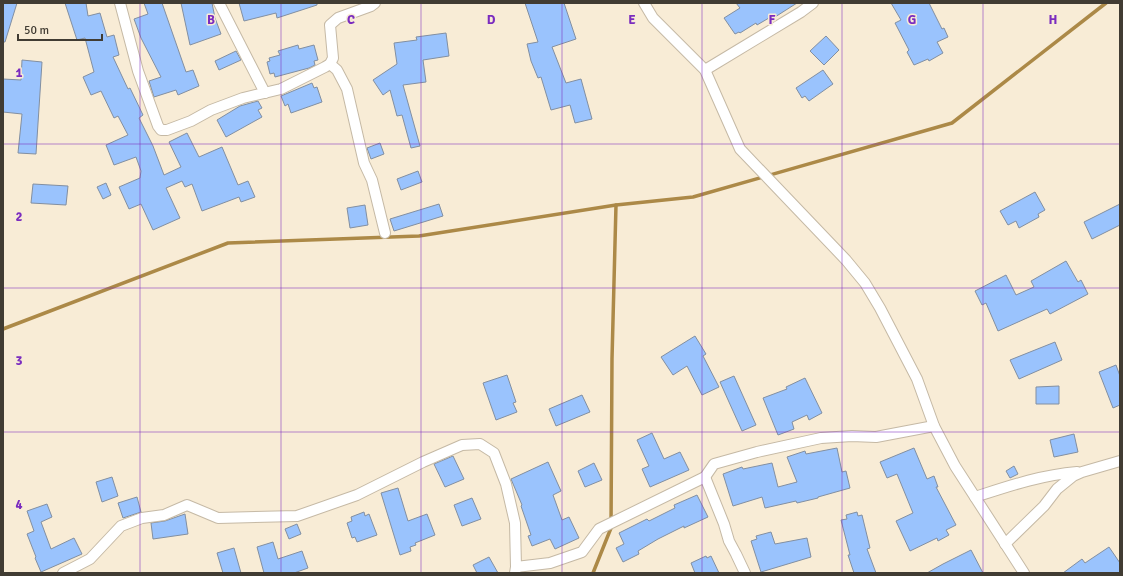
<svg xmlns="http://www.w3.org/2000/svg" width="1123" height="576" font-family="Signika,sans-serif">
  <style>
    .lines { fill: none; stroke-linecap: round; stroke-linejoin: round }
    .stream { stroke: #ac8947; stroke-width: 3.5 }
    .building { fill: #9ac3fd; stroke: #828fa1 }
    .street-casing { stroke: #c5b9a5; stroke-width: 12 }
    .street { stroke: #fff; stroke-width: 10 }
    .grid { fill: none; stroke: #7b2cbf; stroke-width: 1; stroke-opacity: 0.55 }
    .grid-label { font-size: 13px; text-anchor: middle; font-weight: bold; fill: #7b2cbf; stroke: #f8ecd6; stroke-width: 3; stroke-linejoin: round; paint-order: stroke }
  </style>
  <rect width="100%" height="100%" fill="#f8ecd6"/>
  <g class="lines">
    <g class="stream">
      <polyline points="3,329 228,243 419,236 616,205 693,197 952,123 1106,3"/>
      <polyline points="593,573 611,528 612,359 616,205"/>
    </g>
  </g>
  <g class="building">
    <polygon points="3,3 17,3 5,42 3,42"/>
    <polygon points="65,3 86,3 88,16 100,13 107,37 114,35 119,55 113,57 128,89 130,88 143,115 139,118 153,146 164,175 181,167 169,142 187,133 199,157 222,147 238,185 248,181 255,197 241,202 239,197 202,211 192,184 185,187 182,181 166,188 180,218 153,230 141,204 129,209 119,187 140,178 141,171 136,157 114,165 106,145 128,135 118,116 114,118 101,91 91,95 83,77 94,72 85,38 77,40"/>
    <polygon points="144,3 162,3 186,72 193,70 199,86 178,95 176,90 154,97 149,81 161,77 141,38 134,19 148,14"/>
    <polygon points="181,3 212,3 215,18 221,34 190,45"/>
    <polygon points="239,3 317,3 317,5 277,18 276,13 244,21"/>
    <polygon points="525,3 564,3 576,39 552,47 566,83 581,79 592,119 575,123 570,105 551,110 541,77 538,78 531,61 527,44 538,42"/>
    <polygon points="736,3 797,3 775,17 774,15 757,25 756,23 740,33 739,32 735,34 724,18 740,8"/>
    <polygon points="891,3 929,3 942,29 944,28 948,37 937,42 943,53 929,61 928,59 914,65 907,52 909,50 895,23 901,20"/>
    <polygon points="446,33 449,56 423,60 426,82 403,85 420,146 411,148 402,115 397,116 390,90 383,95 373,80 397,64 394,43 417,40 416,37"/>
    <polygon points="826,36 839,50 824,65 810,51"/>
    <polygon points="298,45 299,49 314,45 318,60 314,61 315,65 309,68 275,77 274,73 270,74 267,62 270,61 269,58 280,55 278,51"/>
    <polygon points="236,51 241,60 219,70 215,61"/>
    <polygon points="22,60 42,62 36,154 18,153 22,114 3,112 3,79 21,80"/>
    <polygon points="823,70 833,84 809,101 805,96 802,98 796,88"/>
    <polygon points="312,83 314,88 317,87 322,102 291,113 288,104 285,106 281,96"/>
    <polygon points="258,101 262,108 258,110 262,117 226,137 217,120 240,106"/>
    <polygon points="380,143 384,154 371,159 367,148"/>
    <polygon points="418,171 422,182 401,190 397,179"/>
    <polygon points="106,183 111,195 103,199 97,187"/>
    <polygon points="33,184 68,186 66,205 31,203"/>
    <polygon points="1035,192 1045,210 1038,214 1039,217 1019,228 1016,221 1008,225 1000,211"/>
    <polygon points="439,204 443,216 394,231 390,219"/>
    <polygon points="1120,204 1120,225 1092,239 1084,222"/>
    <polygon points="365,205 368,225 350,228 347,208"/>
    <polygon points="1066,261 1078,282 1081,280 1088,294 1050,314 1047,309 998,331 986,303 982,305 975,291 1006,275 1016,295 1034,287 1031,281"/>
    <polygon points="695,336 706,354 703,356 719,387 702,395 687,366 673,375 661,357"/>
    <polygon points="1055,342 1062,360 1019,379 1010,360"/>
    <polygon points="1116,365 1120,376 1120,405 1113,408 1099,372"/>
    <polygon points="507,375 516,402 513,403 517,412 496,420 483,383"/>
    <polygon points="734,376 756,425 742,431 720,382"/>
    <polygon points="805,378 822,413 809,420 807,415 792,422 794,429 778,435 763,398 787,389 786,387"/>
    <polygon points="1059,386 1059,404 1036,404 1036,387"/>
    <polygon points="582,395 590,412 556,426 549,409"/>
    <polygon points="652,433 664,459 680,452 689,470 650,487 642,469 649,466 637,440"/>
    <polygon points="1074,434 1078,452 1054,457 1050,440"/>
    <polygon points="837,448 842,472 846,471 850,488 818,497 818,498 797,503 796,501 765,508 762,497 733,506 723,474 742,467 743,469 772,463 778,487 797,482 787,457 805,451 806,454"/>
    <polygon points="914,448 927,479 934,476 938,487 936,487 956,525 946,530 949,535 938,541 937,538 910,551 896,521 913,513 897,474 887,478 880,462"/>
    <polygon points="453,456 464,479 445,487 434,464"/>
    <polygon points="548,462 561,491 553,495 562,520 569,517 579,538 555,549 550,539 532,546 528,536 531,535 521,506 522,505 511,479"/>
    <polygon points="594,463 602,480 585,487 578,471"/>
    <polygon points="1014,466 1018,474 1010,478 1006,471"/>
    <polygon points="112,477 118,496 102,502 96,482"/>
    <polygon points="398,488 408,521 427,514 435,535 415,543 416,545 410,547 411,551 400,555 381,493"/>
    <polygon points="697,495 708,517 684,528 684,526 658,539 638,551 639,554 623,562 616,548 624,544 619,533 647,519 649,521 675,508 674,505"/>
    <polygon points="137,497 141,512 123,518 118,503"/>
    <polygon points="472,498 481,519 462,526 454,505"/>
    <polygon points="47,504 52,517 41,522 51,549 74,538 82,554 41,572 35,558 36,557 27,534 34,531 27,511"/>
    <polygon points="364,512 365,516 369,514 377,535 357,542 355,537 352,538 347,523 352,521 351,517"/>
    <polygon points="857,512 858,516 862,515 870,548 867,549 876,573 854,573 848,555 850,555 841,520 847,519 846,515"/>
    <polygon points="185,514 188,534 153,539 151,523 165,521"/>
    <polygon points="297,524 301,534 289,539 285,529"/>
    <polygon points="771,532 775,544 807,538 811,557 761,572 751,541 757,539 756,536"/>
    <polygon points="273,542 278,559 302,551 308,568 294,573 264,573 257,547"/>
    <polygon points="1109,547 1120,563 1120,573 1063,573 1082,559 1085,563"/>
    <polygon points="234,548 241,573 223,573 217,553"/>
    <polygon points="971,550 983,573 927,573 943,564"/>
    <polygon points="706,556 707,558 711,556 719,573 695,573 691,563"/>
    <polygon points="489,557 498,573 477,573 473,565"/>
  </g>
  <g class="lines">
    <defs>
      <g id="street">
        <polyline points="120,3 138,71 158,126 161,130 167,130 191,121 211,110 243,98 281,89 325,67 330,64 333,58 330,25 338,18 371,6 375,3"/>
        <polyline points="219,3 265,93"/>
        <polyline points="644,3 653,18 705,70 740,149 846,260 865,283 880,308 917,379 934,426 955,466 1024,573"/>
        <polyline points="330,64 337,70 347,89 364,163 372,180 385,233"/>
        <polyline points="705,70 801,12 813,3"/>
        <polyline points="705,477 714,464 757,452 821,438 852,436 876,437 934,426"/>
        <path d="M 975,497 C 1009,486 1041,475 1077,472"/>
        <polyline points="1005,544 1044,506 1057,489 1073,476 1082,472 1120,461"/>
        <polyline points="516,567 550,563 582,552 599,529 705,477 724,524 729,541 736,554 745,573"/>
        <polyline points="63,573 90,559 121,526 142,518 164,515 187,505 218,518 297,516 357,495 423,462 462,445 480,444 494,453 506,484 515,523 516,567 515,573"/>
      </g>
    </defs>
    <use href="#street" class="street-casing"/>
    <use href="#street" class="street"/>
  </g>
  <path class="grid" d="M 140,3 L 140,573M 281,3 L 281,573M 421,3 L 421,573M 562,3 L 562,573M 702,3 L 702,573M 842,3 L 842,573M 983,3 L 983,573M 3,144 L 1120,144M 3,288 L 1120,288M 3,432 L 1120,432"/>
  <g class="grid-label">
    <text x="211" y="24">B</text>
    <text x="351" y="24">C</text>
    <text x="491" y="24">D</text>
    <text x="632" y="24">E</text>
    <text x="772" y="24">F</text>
    <text x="912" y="24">G</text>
    <text x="1053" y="24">H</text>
    <text x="19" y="77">1</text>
    <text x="19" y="221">2</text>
    <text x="19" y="365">3</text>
    <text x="19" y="509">4</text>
  </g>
  <rect width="1123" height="576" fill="none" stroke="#413c33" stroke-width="8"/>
  <path d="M18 34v6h84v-6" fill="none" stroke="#413c33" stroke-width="2"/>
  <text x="24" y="34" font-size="12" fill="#413c33" stroke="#f8ecd6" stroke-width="3" paint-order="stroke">50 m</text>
</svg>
